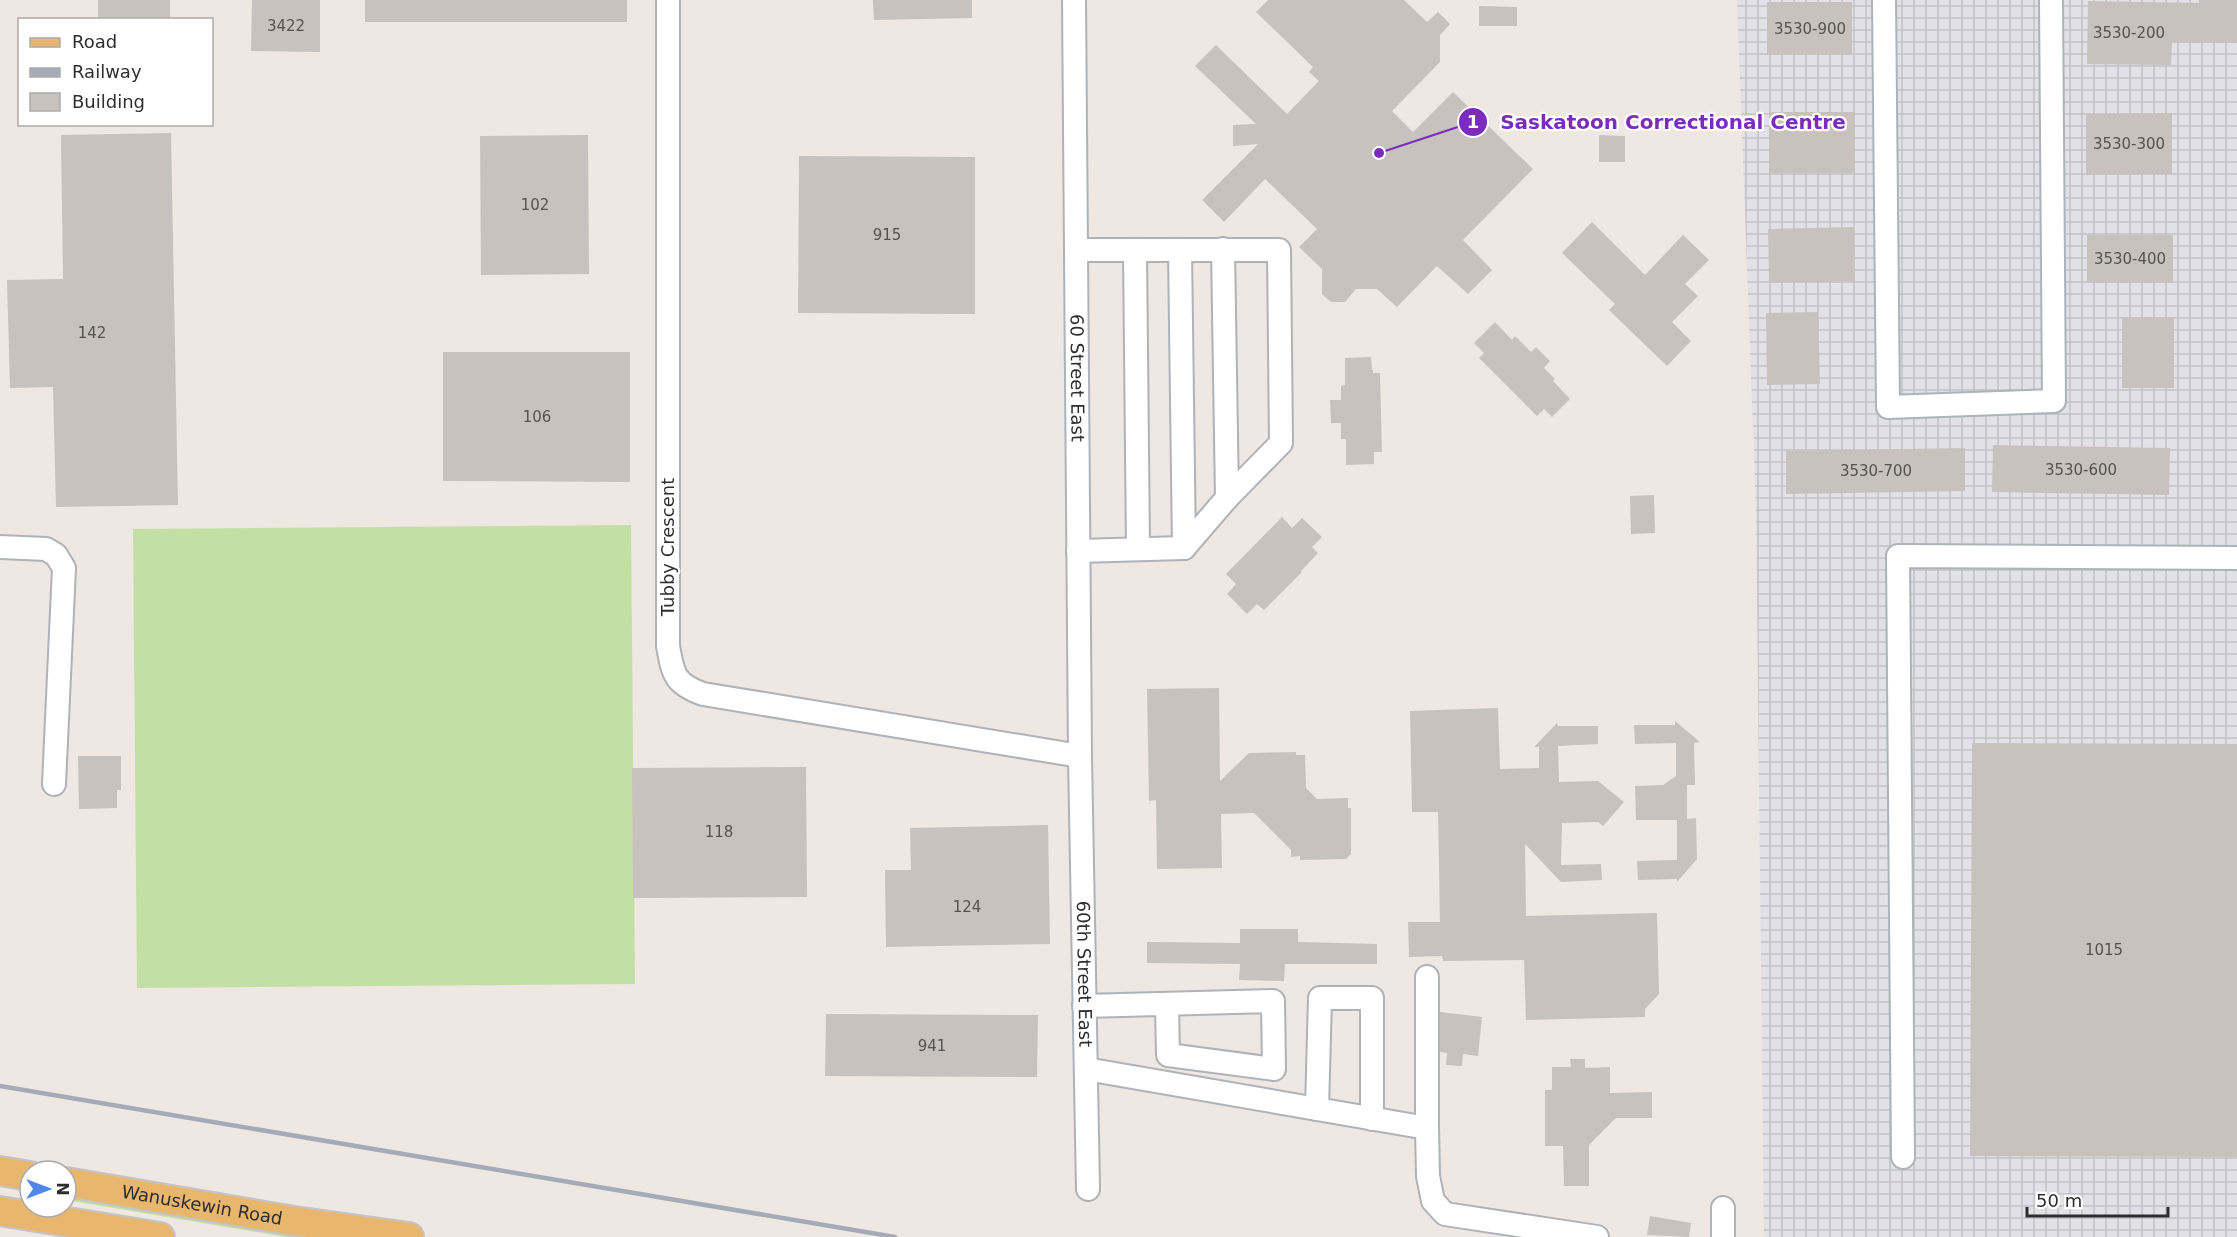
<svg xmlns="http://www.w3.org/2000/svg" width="2237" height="1237" font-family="'DejaVu Sans',sans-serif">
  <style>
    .industrial { fill: url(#industrial-grid) }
    .grass { fill: #c2e0a3 }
    .building { fill: #c7c2bd }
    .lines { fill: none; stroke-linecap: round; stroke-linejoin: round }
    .minor-casing { stroke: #aeb2b9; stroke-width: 26 }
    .major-casing { stroke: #c4c4c4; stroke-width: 32 }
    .minor { stroke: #fff; stroke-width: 22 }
    .major { stroke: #e8b76d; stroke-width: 28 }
    .rail { stroke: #a4aab6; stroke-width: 4.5 }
    .labels { text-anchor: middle; stroke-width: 4.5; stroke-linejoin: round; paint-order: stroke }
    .number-label { font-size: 15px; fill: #545352 }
    .street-label { font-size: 18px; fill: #2e2e2e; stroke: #fff }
    .leader { fill: none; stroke: #7b2cbf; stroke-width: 2 }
    .callout-dot { fill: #7b2cbf; stroke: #fff; stroke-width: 2 }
    .mark-label { font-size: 18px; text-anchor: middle; font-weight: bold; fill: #fff }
    .callout-label { font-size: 20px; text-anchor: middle; font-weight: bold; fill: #7b2cbf; stroke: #fff; stroke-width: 4.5; stroke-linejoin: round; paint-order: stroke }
  </style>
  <defs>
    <pattern id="industrial-grid" width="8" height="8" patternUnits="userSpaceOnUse" patternTransform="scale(1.5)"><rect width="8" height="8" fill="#e2e1e7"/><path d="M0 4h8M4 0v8" fill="none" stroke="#c2c1c6"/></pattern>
  </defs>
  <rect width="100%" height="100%" fill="#eee7e2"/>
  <polygon class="industrial" points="1737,0 2237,0 2237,1237 1764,1237 1756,506"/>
  <g class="grass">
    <polygon points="631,525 635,984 137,988 133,529"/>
    <polygon points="66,1192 333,1237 286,1237 66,1200"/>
  </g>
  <g class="building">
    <rect x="98" y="0" width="72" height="20"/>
    <polygon points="252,0 320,0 320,52 251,51"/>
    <rect x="365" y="0" width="262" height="22"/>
    <polygon points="873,0 972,0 972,18 874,20"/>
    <polygon points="1268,0 1404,0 1427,22 1438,12 1450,24 1440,35 1440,62 1392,111 1413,132 1453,92 1533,169 1463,240 1492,270 1468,294 1437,266 1397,307 1377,289 1356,289 1345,302 1331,302 1322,294 1322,269 1299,247 1317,229 1265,179 1224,222 1202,200 1258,144 1233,146 1233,125 1256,124 1195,66 1216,45 1287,114 1319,81 1309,72 1313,67 1256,12"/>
    <polygon points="2199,0 2237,0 2237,43 2172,43 2171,65 2087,64 2088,1 2199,3"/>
    <rect x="1767" y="2" width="85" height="53"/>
    <polygon points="1479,6 1517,7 1517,26 1479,26"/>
    <rect x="1769" y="112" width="86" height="61"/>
    <polygon points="2172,113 2172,174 2086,175 2086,114"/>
    <polygon points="171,133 178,505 56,507 53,387 10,388 7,280 63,279 61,135"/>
    <polygon points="588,135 589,274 481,275 480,136"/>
    <polygon points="1599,135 1625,136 1625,162 1599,162"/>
    <polygon points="799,156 975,157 975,314 798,313"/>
    <polygon points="1592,222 1645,275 1683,235 1709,260 1685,284 1698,296 1672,322 1691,341 1667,366 1609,310 1615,304 1562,253"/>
    <polygon points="1854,227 1855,281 1769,283 1768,229"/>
    <rect x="2087" y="235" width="86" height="48"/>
    <polygon points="1818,312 1820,384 1767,385 1766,313"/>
    <rect x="2122" y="317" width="52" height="71"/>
    <polygon points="1495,322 1512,340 1515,336 1531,352 1536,347 1550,361 1544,368 1555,379 1553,381 1570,399 1552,417 1544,409 1537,416 1479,358 1484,353 1474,343"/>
    <polygon points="443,352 630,352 630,482 443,481"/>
    <polygon points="1371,357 1372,370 1373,370 1373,373 1380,373 1382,452 1374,452 1374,464 1346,465 1346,439 1341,439 1341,423 1331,423 1330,400 1341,400 1341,386 1345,385 1345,358"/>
    <polygon points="1993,445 2170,448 2169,495 1992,492"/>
    <polygon points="1965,448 1965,491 1786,494 1786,451"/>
    <polygon points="1654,495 1655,533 1631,534 1630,496"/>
    <polygon points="1282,517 1292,528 1302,518 1322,537 1312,547 1318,553 1301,571 1302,572 1264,610 1257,604 1247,614 1227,594 1236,584 1226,574"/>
    <polygon points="1219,688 1220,781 1249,753 1296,752 1296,755 1305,755 1306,788 1317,799 1348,798 1348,808 1351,808 1351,854 1346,859 1300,860 1300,856 1291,857 1291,850 1254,813 1221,814 1222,868 1157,869 1156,800 1149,801 1147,689"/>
    <polygon points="1498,708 1500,769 1539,768 1539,747 1534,747 1557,723 1558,726 1598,726 1598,744 1558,746 1559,782 1598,781 1624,802 1603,826 1598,822 1562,823 1561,865 1601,864 1602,880 1561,882 1525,844 1526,916 1657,913 1659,994 1645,1009 1645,1017 1526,1020 1524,960 1443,961 1442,956 1409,957 1408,922 1440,922 1438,812 1412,812 1410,711"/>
    <polygon points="1675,721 1700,742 1694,743 1695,785 1687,785 1687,819 1696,818 1697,859 1677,882 1677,879 1638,880 1637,861 1677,860 1677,820 1636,820 1635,786 1663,785 1676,776 1676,743 1635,744 1634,725 1675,725"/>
    <polygon points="1972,743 2237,744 2237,1157 1970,1156"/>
    <polygon points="78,756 121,756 121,790 117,790 117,808 79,809"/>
    <polygon points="806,767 807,897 633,898 632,768"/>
    <polygon points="1048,825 1050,944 886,947 885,870 911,870 910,828"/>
    <polygon points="1240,929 1298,929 1298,942 1377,944 1377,964 1285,964 1284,981 1239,980 1240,964 1147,963 1147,942 1240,943"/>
    <polygon points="1440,1012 1482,1017 1478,1056 1463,1054 1462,1066 1446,1065 1447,1053 1440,1052"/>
    <polygon points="826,1014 1038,1015 1037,1077 825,1076"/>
    <polygon points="1570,1059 1585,1059 1585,1068 1610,1067 1610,1093 1652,1092 1652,1118 1616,1118 1589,1145 1589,1186 1564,1186 1563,1146 1545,1146 1545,1090 1552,1090 1552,1067 1571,1067"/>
    <polygon points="1650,1216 1691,1223 1689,1237 1647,1235"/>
  </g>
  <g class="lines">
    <defs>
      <g id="minor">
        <path d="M 668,0 L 668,646 C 673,675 675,684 703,694 L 1080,756"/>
        <path id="s1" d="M 1074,0 L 1080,756 L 1088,1189"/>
        <polyline points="1884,0 1888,407 2054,401 2051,0"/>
        <polyline points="1223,249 1227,498"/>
        <polyline points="1076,250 1279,250 1281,443 1227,498 1184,548 1078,551"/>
        <polyline points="1135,250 1138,549"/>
        <polyline points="1180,250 1184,548"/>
        <polyline points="0,547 46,549 56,555 64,568 54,784"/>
        <polyline points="1427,977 1427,1128"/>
        <polyline points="1084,1006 1273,1001 1274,1069 1168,1055 1167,1005"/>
        <polyline points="1086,1069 1427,1128 1428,1176 1433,1201 1445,1214 1597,1237"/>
        <polyline points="1317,1109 1320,998 1372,998 1372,1119"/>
        <polyline points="1903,1157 1898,556 2237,558"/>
        <polyline points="1723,1208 1723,1237"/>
      </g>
      <g id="major">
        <polyline points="0,1171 30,1176"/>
        <path id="s2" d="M 66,1182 L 294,1221 L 409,1237"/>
        <polyline points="0,1211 160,1237"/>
      </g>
    </defs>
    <use href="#minor" class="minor-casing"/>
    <use href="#major" class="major-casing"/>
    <use href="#minor" class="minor"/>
    <use href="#major" class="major"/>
    <polyline class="rail" points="0,1086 895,1237"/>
  </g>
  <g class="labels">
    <g class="number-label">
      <text x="286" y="31">3422</text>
      <text x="1810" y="34">3530-900</text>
      <text x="2129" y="38">3530-200</text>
      <text x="2129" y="149">3530-300</text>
      <text x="535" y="210">102</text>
      <text x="887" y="240">915</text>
      <text x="2130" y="264">3530-400</text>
      <text x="92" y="338">142</text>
      <text x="537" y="422">106</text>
      <text x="2081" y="475">3530-600</text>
      <text x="1876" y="476">3530-700</text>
      <text x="719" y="837">118</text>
      <text x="967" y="912">124</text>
      <text x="2104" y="955">1015</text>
      <text x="932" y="1051">941</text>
    </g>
    <g class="street-label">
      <text dy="6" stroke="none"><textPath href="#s1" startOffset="378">60 Street East</textPath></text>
      <text transform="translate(668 547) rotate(-90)" y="6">Tubby Crescent</text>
      <text dy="6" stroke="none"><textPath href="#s1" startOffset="974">60th Street East</textPath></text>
      <text dy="6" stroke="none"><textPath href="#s2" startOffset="138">Wanuskewin Road</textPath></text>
    </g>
  </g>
  <path class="leader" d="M1379 153L1473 122"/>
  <g class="callout-dot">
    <circle cx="1379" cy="153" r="6"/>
    <circle cx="1473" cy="122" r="15"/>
  </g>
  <g class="mark-label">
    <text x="1473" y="128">1</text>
  </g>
  <g class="callout-label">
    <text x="1673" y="129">Saskatoon Correctional Centre</text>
  </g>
  <rect x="18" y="18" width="195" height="108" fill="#ffffff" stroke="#ababab" stroke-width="1.5"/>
  <rect x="30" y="38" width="30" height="9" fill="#e8b76d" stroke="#ababab" stroke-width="1.5"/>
  <text x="72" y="48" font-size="18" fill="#2e2e2e">Road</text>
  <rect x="30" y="68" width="30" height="9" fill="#a4aab6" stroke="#ababab" stroke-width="1.5"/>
  <text x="72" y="78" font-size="18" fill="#2e2e2e">Railway</text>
  <rect x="30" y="93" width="30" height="18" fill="#c7c2bd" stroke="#ababab" stroke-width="1.5"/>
  <text x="72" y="108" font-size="18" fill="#2e2e2e">Building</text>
  <g transform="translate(48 1189) rotate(90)"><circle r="28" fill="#ffffff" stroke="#ababab" stroke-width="1.5"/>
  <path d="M0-4.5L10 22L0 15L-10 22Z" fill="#4f87ee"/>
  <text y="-9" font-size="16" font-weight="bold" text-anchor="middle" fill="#2e2e2e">N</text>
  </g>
  <path d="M2027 1207v9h141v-9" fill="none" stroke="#2e2e2e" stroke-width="3"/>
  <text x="2036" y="1207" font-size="18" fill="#2e2e2e" stroke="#ffffff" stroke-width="4.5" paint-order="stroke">50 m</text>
</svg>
